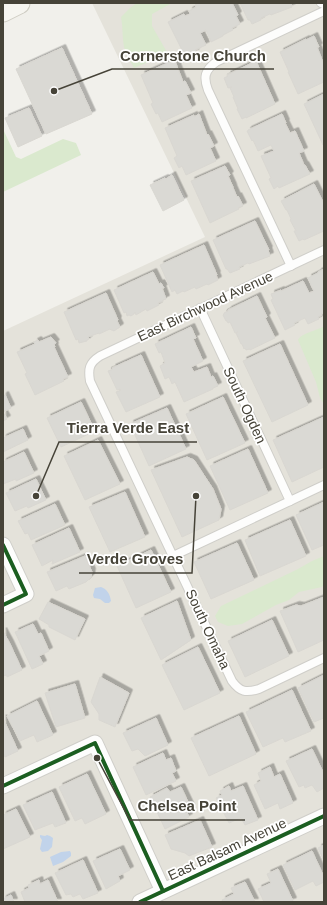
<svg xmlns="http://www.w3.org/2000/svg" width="327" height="905" font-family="Helvetica,sans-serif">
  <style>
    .residential { fill: #e4e2da }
    .green { fill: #dae9ce }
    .water { fill: #c1d3ea }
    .building { fill: #dad9d4; stroke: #d9d7d1; filter: url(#shadow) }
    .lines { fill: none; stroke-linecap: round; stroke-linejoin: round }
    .service-casing { stroke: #cfcec9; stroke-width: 10 }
    .minor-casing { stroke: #cfcec9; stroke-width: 17 }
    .secondary-casing { stroke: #cfcdc3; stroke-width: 23 }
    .service { stroke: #fdfdfc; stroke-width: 8 }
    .minor { stroke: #fdfdfc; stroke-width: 15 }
    .secondary { stroke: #f6f5f0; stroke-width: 21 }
    .cycleway-casing { stroke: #fff; stroke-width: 6 }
    .cycleway { stroke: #1b5e20; stroke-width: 4 }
    .labels { text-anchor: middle; stroke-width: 3.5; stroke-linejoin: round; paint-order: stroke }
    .street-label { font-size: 14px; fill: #464338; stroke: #fff }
    .leader { fill: none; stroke: #464338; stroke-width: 1.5 }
    .callout-dot { fill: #464338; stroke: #fff; stroke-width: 1.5 }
    .callout-label { font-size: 15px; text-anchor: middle; font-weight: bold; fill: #464338; stroke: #fff; stroke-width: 3.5; stroke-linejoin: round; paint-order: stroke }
  </style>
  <defs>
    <filter id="shadow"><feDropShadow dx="3.5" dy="-3.5" stdDeviation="0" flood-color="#0004"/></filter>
  </defs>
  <rect width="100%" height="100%" fill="#f1f0eb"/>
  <polygon class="residential" points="92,3 324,3 324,902 3,902 3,331 205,237"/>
  <g class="green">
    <path d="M 137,3 L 172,3 L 152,14 L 152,26 L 168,54 L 134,68 C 131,62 126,54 124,47 C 122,37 123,27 121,17 L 130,8 Z"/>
    <polygon points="3,129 16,157 21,159 63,139 76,143 81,155 3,192"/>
    <path d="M 324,326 L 324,404 L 320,398 L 316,382 L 298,340 C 301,333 317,331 324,326 Z"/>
    <polygon points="324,556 324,585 322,587 299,592 289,600 276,605 242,624 228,626 218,622 215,616 221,606 298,569 312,561"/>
  </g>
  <g class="water">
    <path d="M 101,587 C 107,589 110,594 111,601 L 109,603 L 105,603 L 100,599 L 94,598 L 93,595 L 95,588 Z"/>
    <polygon points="40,835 45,836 47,835 50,836 53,838 52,847 48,851 42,852 40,849 42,840 40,837"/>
    <polygon points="70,851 71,853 71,856 63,862 53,866 50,857 61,852"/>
  </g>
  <g class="building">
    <polygon points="198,3 210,3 210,4 212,3 232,3 238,15 236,16 240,24 232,28 233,30 223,35 223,36 211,42 206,30 200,33 206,45 195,50 196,52 186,56 184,52 183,52 168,22 184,14 185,16 190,14 189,11 196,7 195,5"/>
    <polygon points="240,3 291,3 292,7 271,15 270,14 261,18 261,20 252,24 250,20 248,20"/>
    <polygon points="314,36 319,47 317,47 324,65 324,82 298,94 288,72 289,72 280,52 306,39 306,40"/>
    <polygon points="62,48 92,114 46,134 16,69"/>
    <polygon points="175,61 183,82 185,81 191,93 186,95 192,108 162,122 158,113 156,114 151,104 153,103 141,75 170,62 171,63"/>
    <polygon points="256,61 275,104 246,118 246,117 242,119 237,109 238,109 233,97 234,97 230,88 232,87 228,88 224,78 228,76 227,75"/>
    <polygon points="324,94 324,145 323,145 304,104"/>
    <polygon points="29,108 42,136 18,147 5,118"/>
    <polygon points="199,114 207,135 208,134 214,146 210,148 216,161 186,175 182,166 179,168 174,158 177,156 165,128 194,115 194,117"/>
    <polygon points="282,114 286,123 285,123 290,133 295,131 304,151 299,153 304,165 305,165 310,174 279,188 278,186 274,189 269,179 271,178 261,156 274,151 271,145 258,151 253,140 252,141 247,131 248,131 248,130"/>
    <polygon points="225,166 230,175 228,176 233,187 233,188 237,197 238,196 243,206 238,208 239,209 210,223 191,181"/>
    <polygon points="172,175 184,200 163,211 150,185 165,178 166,179"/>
    <polygon points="314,184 324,204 323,206 324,208 324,231 304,240 303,239 299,241 294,231 296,231 290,220 291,219 287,210 286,210 281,201"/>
    <polygon points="255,221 269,250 268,250 270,256 249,264 248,263 239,267 240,269 230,273 227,269 226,269 213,240"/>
    <polygon points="204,245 217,275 216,275 218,280 208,285 207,284 196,289 195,287 184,292 183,291 177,294 175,290 172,292 160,265"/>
    <polygon points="324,269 324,313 321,314 322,315 318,317 319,319 308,324 305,318 294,323 295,325 285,330 271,300 273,299 271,294 281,290 281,291 303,281 309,293 314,291 308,278 318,273 318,272"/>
    <polygon points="153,272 159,284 161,283 164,288 162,288 166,299 163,300 163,301 158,303 159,305 147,311 146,309 136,315 135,312 134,314 131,316 129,315 127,316 126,312 124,313 114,290"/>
    <polygon points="106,293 118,320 117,321 120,327 114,331 112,330 111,330 110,329 99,334 99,333 88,337 89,339 87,340 87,341 79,343 78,339 76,340 64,312"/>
    <polygon points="257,296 267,317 265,318 275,338 250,350 250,349 246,350 245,348 244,349 242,344 241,344 236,333 238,332 235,333 230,322 228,323 227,321 226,321 223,315 224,314 224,313 228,311 228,310"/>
    <polygon points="191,327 196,338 193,339 203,361 191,367 194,372 207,367 211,377 213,376 218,386 213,388 213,389 184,402 175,382 172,384 169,377 165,379 160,366 165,363 161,352 159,353 155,344"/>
    <polygon points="51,337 56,343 54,344 55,347 54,347 68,377 63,379 64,381 35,395 25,374 27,373 17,352 35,344 34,342 38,340 39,342"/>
    <polygon points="280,344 308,405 272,422 243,361"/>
    <polygon points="141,355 160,397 126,412 116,392 121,390 120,389 117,390 108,371 113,369 112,368"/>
    <polygon points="5,395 11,408 3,412 7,419 3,421 3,396"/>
    <polygon points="223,397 245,443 207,460 186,414"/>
    <polygon points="81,402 95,431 61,447 47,418"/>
    <polygon points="167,408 186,449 149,466 130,424"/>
    <polygon points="324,417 324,467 292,482 273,440"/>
    <polygon points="23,429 28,440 3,452 3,438"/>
    <polygon points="98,440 120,484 85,500 64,456"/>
    <polygon points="248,449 268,493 230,510 210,466"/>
    <polygon points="24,452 34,473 16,481 16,479 3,484 3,462"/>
    <polygon points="187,457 194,460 213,489 221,509 219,520 182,537 151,470"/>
    <polygon points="36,479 46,500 28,508 27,506 15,511 6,493"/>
    <polygon points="125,492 145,537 110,552 89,507"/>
    <polygon points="324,502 324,545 312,550 296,515"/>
    <polygon points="55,504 65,525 31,540 28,533 25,534 18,521"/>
    <polygon points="290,520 306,556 260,576 245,540"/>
    <polygon points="69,528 80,552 52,564 53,560 42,566 32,545"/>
    <polygon points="237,543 254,580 211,599 194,562"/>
    <polygon points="151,550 171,592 136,608 117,566"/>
    <polygon points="85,556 92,572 91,577 86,582 69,589 67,586 56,591 47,572"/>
    <polygon points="324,597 324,640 298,652 280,611 296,605 301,606"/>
    <polygon points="177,601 191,640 161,660 141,618"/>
    <polygon points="48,602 85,619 75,640 49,627 49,625 39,619"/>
    <polygon points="272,620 289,656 245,677 228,641"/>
    <polygon points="33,624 38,634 41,633 49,651 39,656 43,664 32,669 15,632"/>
    <polygon points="3,631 10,644 22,670 7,677 7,675 3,676"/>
    <polygon points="198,647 220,693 184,710 162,665"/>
    <polygon points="324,675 324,718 314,722 298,688"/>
    <polygon points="100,677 129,693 115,727 99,720 99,714 91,702"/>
    <polygon points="75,684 85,718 56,727 45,693"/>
    <polygon points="292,690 311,731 285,742 283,738 263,747 246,712"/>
    <polygon points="37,701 53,735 37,742 34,735 20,741 7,716"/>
    <polygon points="239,716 256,754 209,776 191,738"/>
    <polygon points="3,718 18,751 5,757 3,753"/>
    <polygon points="156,718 168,745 145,756 138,749 132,751 123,733"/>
    <polygon points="312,749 324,774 324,788 317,792 312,785 305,788 304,785 299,787 286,761"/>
    <polygon points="163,753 166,760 171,758 176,771 172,773 176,781 146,795 133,767"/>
    <polygon points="270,767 274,777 280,774 293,803 280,809 278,803 265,809 254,785 261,781 258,773"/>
    <polygon points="87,774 106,814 85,824 82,818 75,821 59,787"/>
    <polygon points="229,786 231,791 243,786 258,820 245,825 241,818 229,823 216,798 222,795 220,791"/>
    <polygon points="181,787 191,808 186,810 189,817 165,829 150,797 167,788 170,792"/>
    <polygon points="52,792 66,823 55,827 53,823 35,830 23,805"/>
    <polygon points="16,809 30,837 3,849 3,815"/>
    <polygon points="200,820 212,847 189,856 185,853 171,849 165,835"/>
    <polygon points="324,845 324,861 318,848"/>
    <polygon points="120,849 130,870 118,876 120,881 106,889 93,861"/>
    <polygon points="312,851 324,877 324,882 316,886 313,881 295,890 283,865"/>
    <polygon points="83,860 98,893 83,899 80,894 73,897 71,894 66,895 55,873"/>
    <polygon points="278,869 293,901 290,902 264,902 258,889 271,883 267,874"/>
    <polygon points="39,880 40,884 48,880 58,902 25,902 21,892 29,888 28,885"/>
    <polygon points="245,882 255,902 223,902 222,900 234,894 231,888"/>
    <polygon points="11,895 14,902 3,902 3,899"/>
  </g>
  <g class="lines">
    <defs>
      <g id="service">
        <polyline points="321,3 323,4"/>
        <path d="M 324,250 L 100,356 C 89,363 88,369 90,381 L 232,681 C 240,692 246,693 259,689 L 324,658"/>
        <path d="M 291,266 L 208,90 C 203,77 205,70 216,62 L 324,11"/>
        <polyline points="200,308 290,501"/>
        <polyline points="173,556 324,485"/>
      </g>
      <g id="minor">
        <polyline points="3,545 26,594 3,605"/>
        <polyline points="3,786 95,743 163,891"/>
        <polyline points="140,902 324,816"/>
      </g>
      <polyline id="secondary" points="3,11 19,3"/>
    </defs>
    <use href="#service" class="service-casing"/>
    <use href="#minor" class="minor-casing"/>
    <use href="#secondary" class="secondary-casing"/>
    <use href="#service" class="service"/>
    <use href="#minor" class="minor"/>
    <use href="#secondary" class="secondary"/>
    <defs>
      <g id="cycleway">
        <polyline points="3,545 26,594 3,605"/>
        <polyline points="3,786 95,743 163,891"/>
        <polyline points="140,902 324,816"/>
      </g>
    </defs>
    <use href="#cycleway" class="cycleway-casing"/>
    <use href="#cycleway" class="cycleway"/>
  </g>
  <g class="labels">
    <g class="street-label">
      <text transform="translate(205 306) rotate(-25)" y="5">East Birchwood Avenue</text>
      <text transform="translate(245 405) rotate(65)" y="5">South Ogden</text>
      <text transform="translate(208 629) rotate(65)" y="5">South Omaha</text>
      <text transform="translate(227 849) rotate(-25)" y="5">East Balsam Avenue</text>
    </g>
  </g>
  <path class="leader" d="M54 91L112 69H274M36 496L59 442H197M196 496L192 573H79M97 758L130 820H245"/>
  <g class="callout-dot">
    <circle cx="54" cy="91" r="4"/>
    <circle cx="36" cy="496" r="4"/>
    <circle cx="196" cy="496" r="4"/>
    <circle cx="97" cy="758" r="4"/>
  </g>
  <g class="callout-label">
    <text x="193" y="61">Cornerstone Church</text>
    <text x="128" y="433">Tierra Verde East</text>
    <text x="135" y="564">Verde Groves</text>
    <text x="187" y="811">Chelsea Point</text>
  </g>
  <rect width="327" height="905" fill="none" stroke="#464338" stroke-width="8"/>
</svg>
